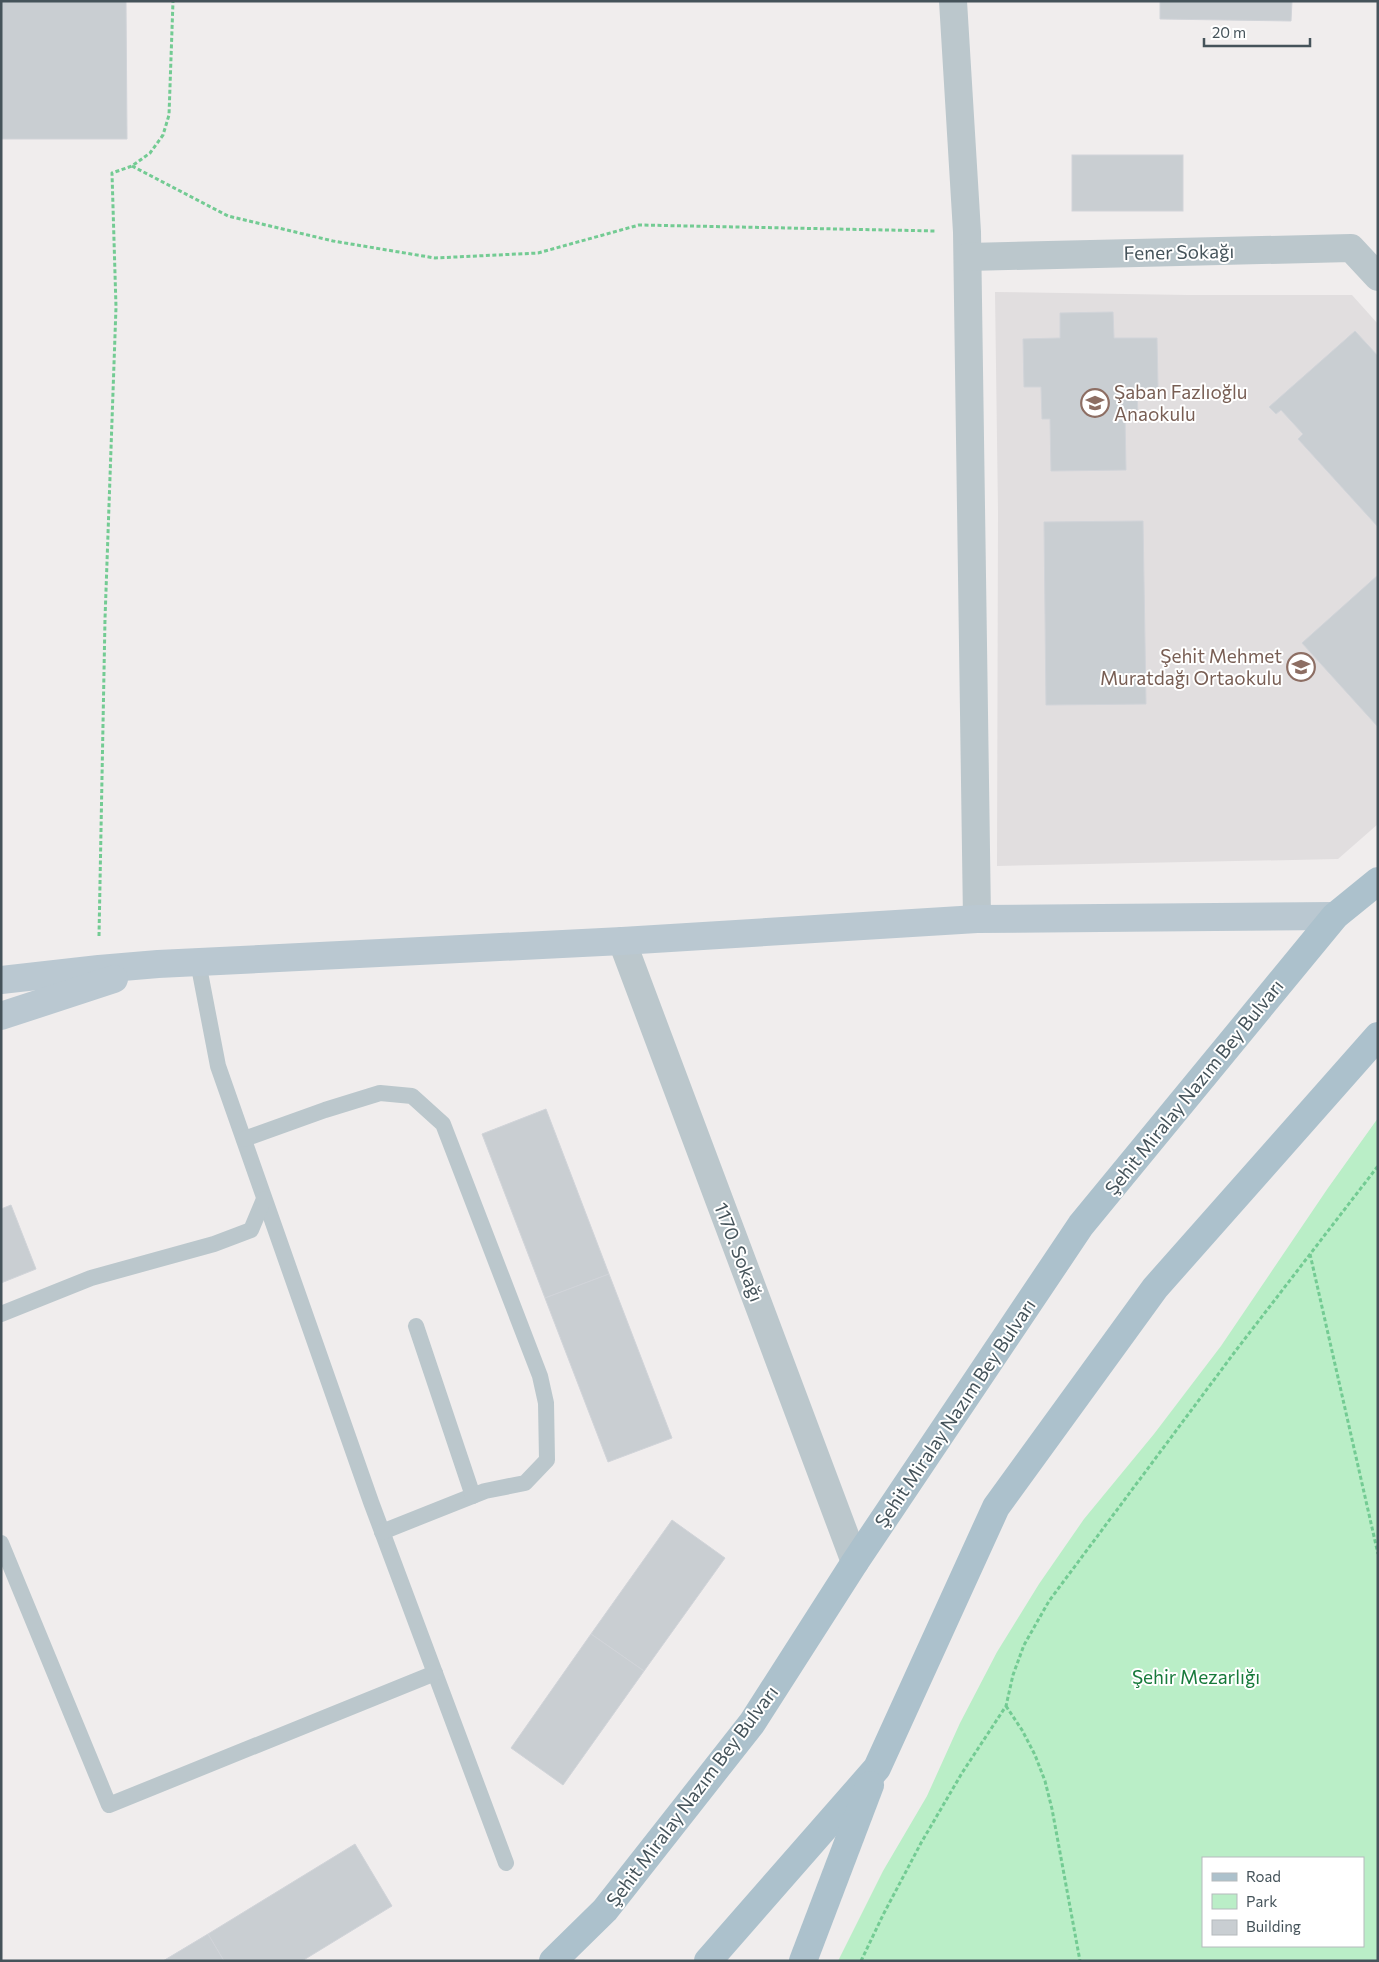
<svg xmlns="http://www.w3.org/2000/svg" width="1379" height="1962" font-family="Commissioner,sans-serif">
  <style>
    .education { fill: #e1dedf }
    .green { fill: #baeec7; fill-rule: evenodd }
    .building { fill: #c9ced2; stroke: #d1d4d9 }
    .lines { fill: none; stroke-linecap: round; stroke-linejoin: round }
    .path { stroke: #73cb93; stroke-width: 3; stroke-dasharray: 4 2.5; stroke-linecap: butt }
    .lane { stroke: #bbc7cc; stroke-width: 16 }
    .street { stroke: #bbc7cc; stroke-width: 28 }
    .secondary { stroke: #bac8d1; stroke-width: 28 }
    .primary { stroke: #acc1cc; stroke-width: 28 }
    .labels { text-anchor: middle; stroke-width: 4; stroke-linejoin: round; paint-order: stroke }
    .street-label { font-size: 19px; fill: #45535a; stroke: #fff }
    .education-label { font-size: 19px; fill: #785e54; stroke: #fff; text-anchor: start }
    .park-label { font-size: 19px; fill: #177a3b; stroke: #fff }
  </style>
  <rect width="100%" height="100%" fill="#f0eded"/>
  <polygon class="education" points="995,292 1188,295 1352,295 1378,324 1378,824 1338,859 997,866 998,512"/>
  <path class="green" d="M 1378,1118 L 1378,1961 L 838,1961 L 883,1871 L 927,1796 L 960,1723 L 997,1652 L 1039,1584 L 1084,1519 L 1154,1434 L 1221,1346 L 1328,1188 ZM 1203,1858 L 1363,1858 L 1363,1946 L 1203,1946 Z"/>
  <g class="building">
    <polygon points="1,1 126,1 127,139 1,139"/>
    <polygon points="1160,1 1292,1 1291,21 1160,19"/>
    <rect x="1072" y="155" width="111" height="56"/>
    <polygon points="1113,312 1114,338 1157,338 1158,388 1137,388 1138,419 1125,419 1126,470 1051,471 1050,419 1042,419 1041,387 1024,387 1023,339 1060,338 1060,313"/>
    <polygon points="1355,331 1378,356 1378,527 1298,439 1303,434 1281,410 1276,414 1269,407"/>
    <polygon points="1143,521 1146,704 1046,705 1044,522"/>
    <polygon points="1378,575 1378,727 1302,643"/>
    <polygon points="546,1109 609,1274 545,1298 482,1134"/>
    <polygon points="11,1205 36,1269 1,1283 1,1209"/>
    <polygon points="609,1274 672,1438 608,1462 545,1298"/>
    <polygon points="672,1520 725,1558 644,1671 591,1634"/>
    <polygon points="591,1634 644,1671 563,1785 511,1748"/>
    <polygon points="355,1844 392,1906 302,1961 224,1961 208,1934"/>
    <polygon points="208,1934 224,1961 163,1961"/>
  </g>
  <g class="lines">
    <g class="path">
      <polyline points="132,166 228,216 333,241 435,258 538,253 639,225 936,231"/>
      <polyline points="99,936 105,619 116,307 112,173 132,166 150,153 163,135 169,115 173,1"/>
      <polyline points="1310,1254 1378,1554"/>
      <polyline points="1006,1706 1022,1730 1035,1755 1045,1781 1052,1809 1080,1961"/>
      <polyline points="861,1961 883,1915 921,1843 962,1773 1006,1706 1013,1675 1024,1645 1049,1601 1237,1349 1378,1166"/>
    </g>
    <g class="lane">
      <polyline points="198,962 218,1066 371,1502 506,1863"/>
      <polyline points="244,1139 325,1110 380,1093 412,1096 443,1124 540,1376 546,1403 547,1460 525,1483 485,1491 382,1532"/>
      <polyline points="1,1314 91,1278 214,1244 251,1230 264,1199"/>
      <polyline points="416,1326 473,1496"/>
      <polyline points="1,1543 109,1805 435,1673"/>
    </g>
    <g class="street">
      <polyline points="953,1 967,232 977,919"/>
      <polyline points="968,257 1351,248 1378,277"/>
      <polyline points="622,941 855,1562"/>
    </g>
    <g class="secondary">
      <polyline points="1,980 99,969 158,964 622,941 977,919 1335,916"/>
      <polyline points="1,1016 114,979"/>
    </g>
    <g class="primary">
      <polyline points="553,1961 605,1910 752,1723 855,1562 1081,1225 1335,916 1378,881"/>
      <polyline points="708,1961 877,1768 996,1507 1155,1288 1378,1036"/>
      <polyline points="803,1961 870,1785"/>
    </g>
  </g>
  <defs>
    <symbol id="school-ring" viewBox="-11 -11 22 22"><circle r="9.5" fill="#fff" stroke="#8d6e63" stroke-width="1.5"/><path d="M0-5L7-2L0 1L-7-2ZM-4 1L0 2.5L4 1V4Q0 6-4 4Z" fill="#8d6e63"/></symbol>
  </defs>
  <g fill-rule="evenodd">
    <use href="#school-ring" x="1079" y="387" width="32" height="32"/>
    <use href="#school-ring" x="1285" y="651" width="32" height="32"/>
  </g>
  <g class="labels">
    <g class="street-label">
      <text transform="translate(1179 252) rotate(-1)" y="7">Fener Sokağı</text>
      <text transform="translate(1194 1087) rotate(-51)" y="7">Şehit Miralay Nazım Bey Bulvarı</text>
      <text transform="translate(739 1252) rotate(69)" y="7">1170. Sokağı</text>
      <text transform="translate(955 1413) rotate(-56)" y="7">Şehit Miralay Nazım Bey Bulvarı</text>
      <text transform="translate(692 1796) rotate(-53)" y="7">Şehit Miralay Nazım Bey Bulvarı</text>
    </g>
    <g class="education-label">
      <text x="1114" y="399">Şaban Fazlıoğlu<tspan x="1114" dy="22">Anaokulu</tspan></text>
      <text x="1282" y="663" text-anchor="end">Şehit Mehmet<tspan x="1282" dy="22">Muratdağı Ortaokulu</tspan></text>
    </g>
    <g class="park-label">
      <text x="1196" y="1684">Şehir Mezarlığı</text>
    </g>
  </g>
  <rect width="1379" height="1962" fill="none" stroke="#45535a" stroke-width="5"/>
  <rect x="1202" y="1857" width="162" height="90" fill="#ffffff" stroke="#b5babd"/>
  <rect x="1212" y="1873" width="25" height="8" fill="#acc1cc" stroke="#b5babd"/>
  <text x="1246" y="1882" font-size="15" fill="#45535a">Road</text>
  <rect x="1212" y="1894" width="25" height="15" fill="#baeec7" stroke="#b5babd"/>
  <text x="1246" y="1907" font-size="15" fill="#45535a">Park</text>
  <rect x="1212" y="1920" width="25" height="15" fill="#c9ced2" stroke="#b5babd"/>
  <text x="1246" y="1932" font-size="15" fill="#45535a">Building</text>
  <path d="M1204 38v8h106v-8" fill="none" stroke="#45535a" stroke-width="2.5"/>
  <text x="1212" y="38" font-size="15" fill="#45535a" stroke="#ffffff" stroke-width="4" paint-order="stroke">20 m</text>
</svg>
